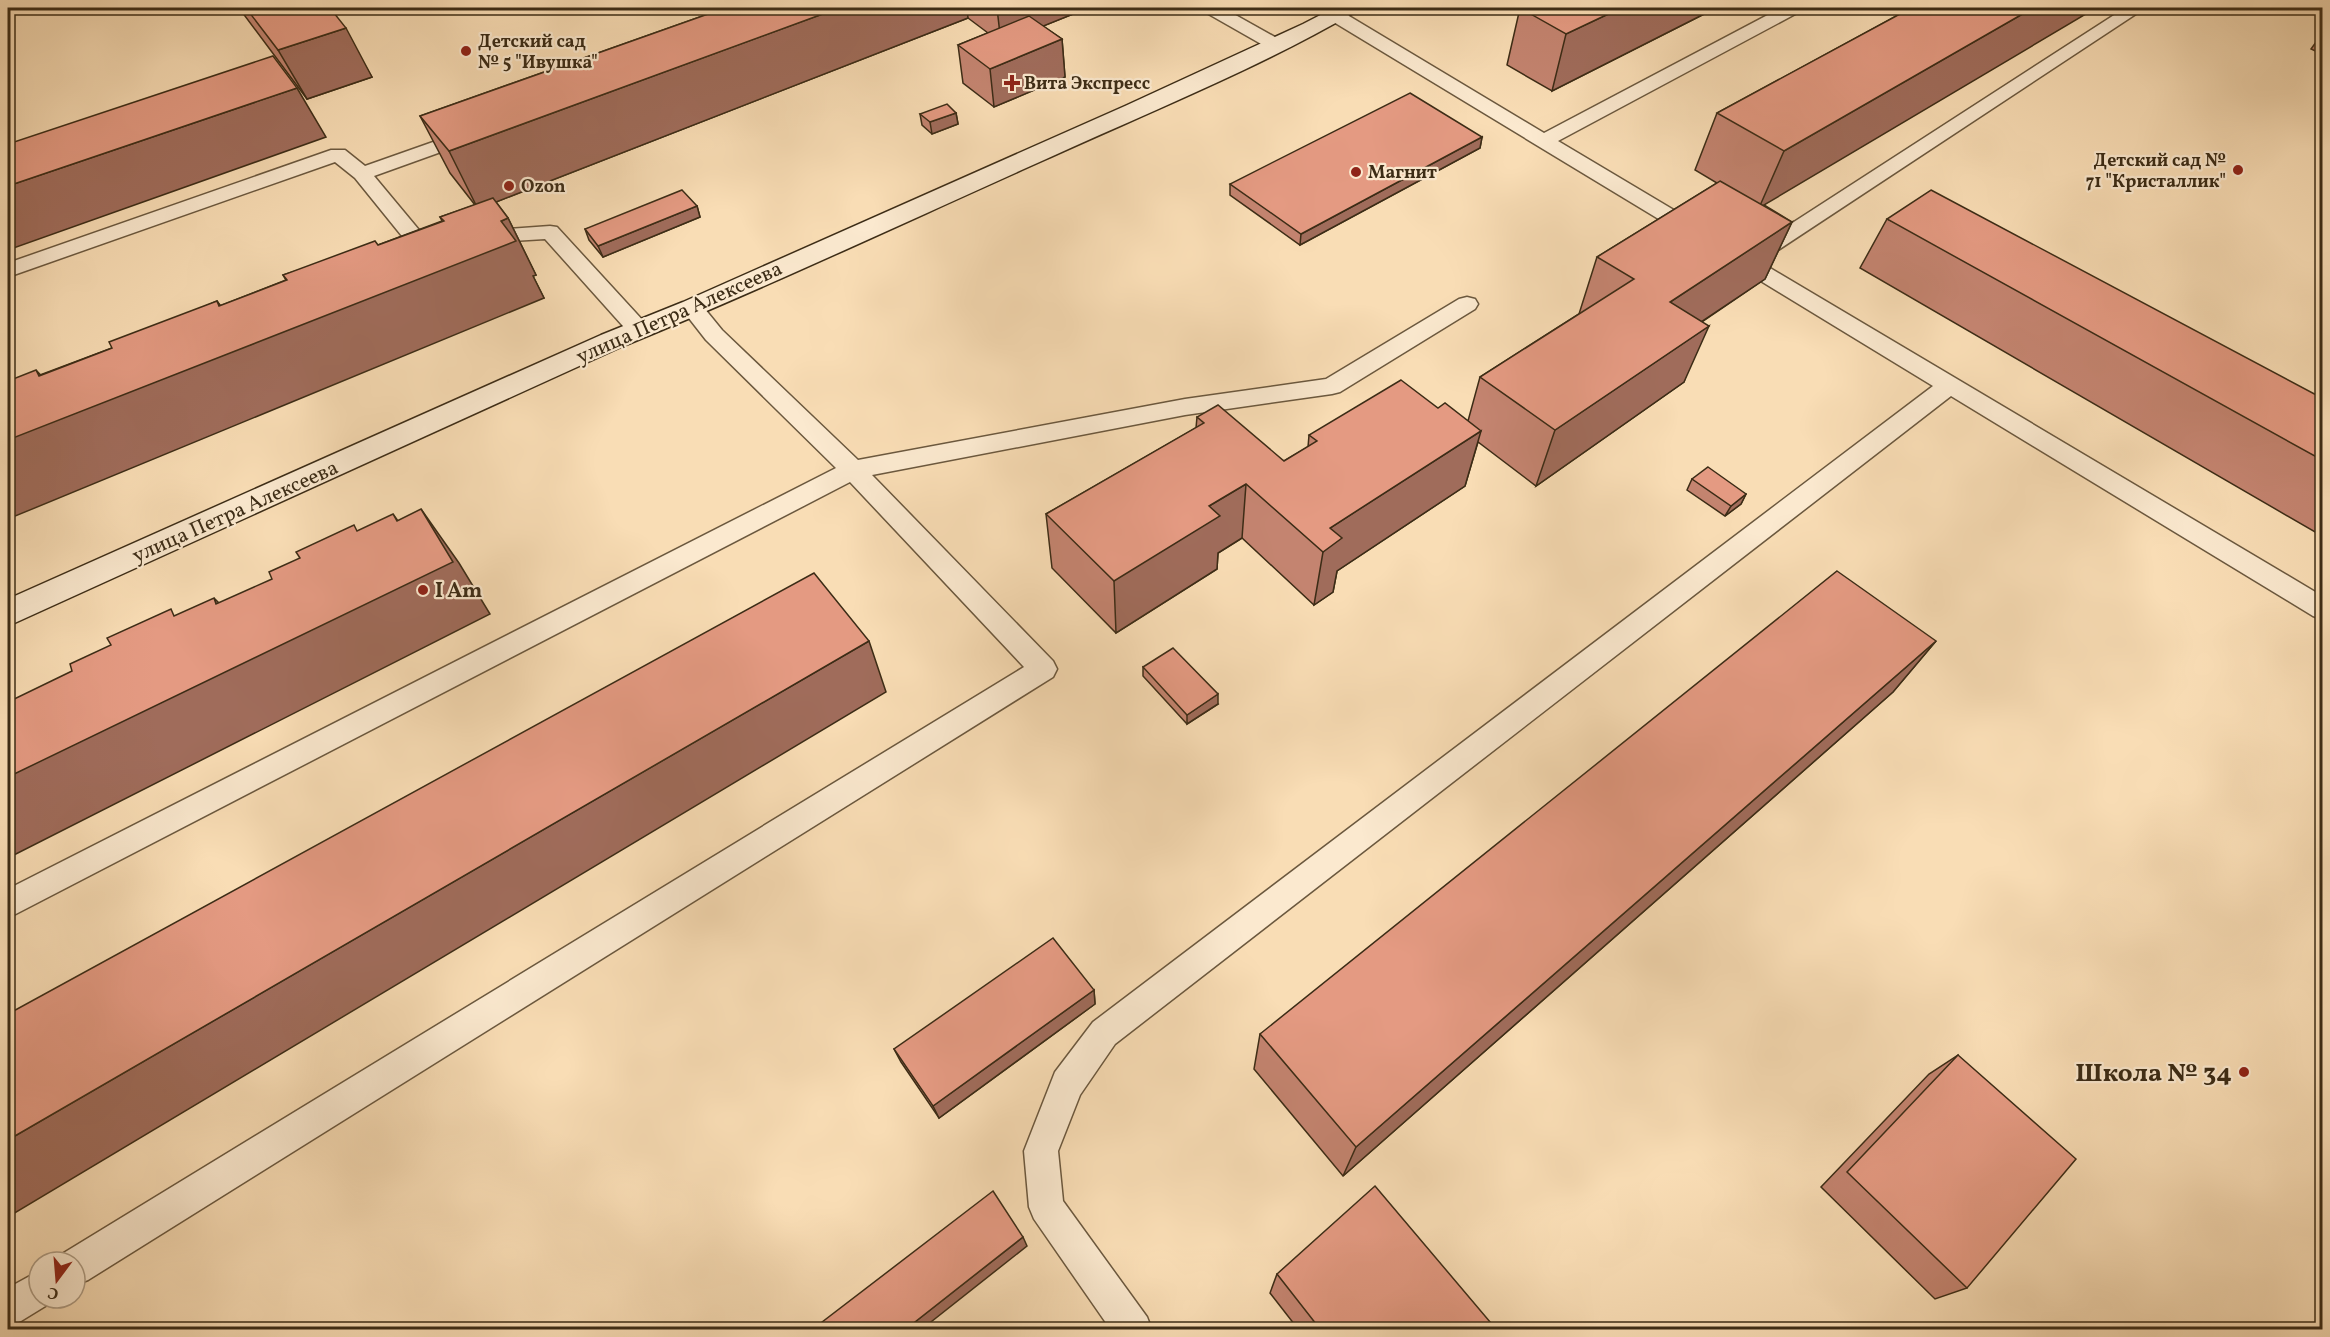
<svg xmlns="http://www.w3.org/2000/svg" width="2330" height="1337" font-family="Vollkorn,serif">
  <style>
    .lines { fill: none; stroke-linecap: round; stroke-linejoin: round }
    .lane-casing { stroke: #6b583e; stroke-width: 3 }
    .secondary-casing { stroke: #3c2c16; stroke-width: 3 }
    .lane { fill: #fbe9cf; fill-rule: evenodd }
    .secondary { fill: #fbe9cf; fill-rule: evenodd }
    .wall { fill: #c48470; stroke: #3c2c16; stroke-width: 1.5 }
    .shaded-wall { fill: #a06c5b; stroke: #3c2c16; stroke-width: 1.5 }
    .building { fill: #e49a82; stroke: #3c2c16; stroke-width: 1.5 }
    .poi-dot { fill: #8f2418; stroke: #fbe9cf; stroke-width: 2 }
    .labels { text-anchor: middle; stroke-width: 4.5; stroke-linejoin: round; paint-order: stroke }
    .far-poi-label { font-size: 18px; font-weight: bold; fill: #3c2c16; stroke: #fbe9cf; text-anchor: start }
    .street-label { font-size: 21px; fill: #3c2c16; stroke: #fbe9cf }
    .poi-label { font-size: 21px; font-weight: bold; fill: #3c2c16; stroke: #fbe9cf; text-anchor: start }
    .near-poi-label { font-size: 26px; font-weight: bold; fill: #3c2c16; stroke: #fbe9cf; text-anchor: end }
  </style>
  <rect width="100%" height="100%" fill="#f9ddb5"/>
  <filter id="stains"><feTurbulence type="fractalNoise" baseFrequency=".00333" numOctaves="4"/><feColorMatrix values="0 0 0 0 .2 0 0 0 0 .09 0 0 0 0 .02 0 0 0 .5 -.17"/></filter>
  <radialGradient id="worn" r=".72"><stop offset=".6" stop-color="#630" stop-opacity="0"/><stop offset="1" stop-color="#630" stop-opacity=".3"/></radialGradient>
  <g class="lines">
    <defs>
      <g id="lane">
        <polygon points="1202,8 1223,8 1282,41 1285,45 1282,49 1270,49 1205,12"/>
        <polygon points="1781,8 1802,8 1799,12 1558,141 1704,228 1707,233 1704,238 1697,239 1690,238 1327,18 1324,14 1327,10 1339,10 1544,133"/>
        <polygon points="2125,8 2145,8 1760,262 2322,596 2322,619 2313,616 1951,396 1115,1044 1080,1095 1058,1151 1063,1201 1147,1317 1152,1330 1111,1330 1034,1219 1029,1207 1024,1151 1055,1072 1093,1022 1933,386 1728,261 1725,256 1728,251 1735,249 1746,253"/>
        <polygon points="470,129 477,131 480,135 477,139 374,176 424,236 427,241 424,246 417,247 410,246 355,178 335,162 8,277 8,263 331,150 345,150 365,166"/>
        <polygon points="550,226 557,227 647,325 650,330 647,335 639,337 631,335 545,239 482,243 475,242 472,237 475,232 482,231"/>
        <polygon points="1467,297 1475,299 1478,304 1475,309 1340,392 1332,394 1185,415 872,475 1053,661 1057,669 1053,677 88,1280 75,1285 75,1262 59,1262 62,1254 1024,667 850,482 8,918 8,889 836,468 706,340 681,308 684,303 692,301 700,303 722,330 858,460 1185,399 1326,379 1459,299"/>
        <polygon points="39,1271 39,1298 53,1298 52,1302 21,1321 8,1326 8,1288"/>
      </g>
      <path id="secondary" d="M 1334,8 L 1359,8 L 1355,12 C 1257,69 1147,113 1044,160 C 903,223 763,289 621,347 L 8,626 L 8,599 L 601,335 L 683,302 L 1125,106 L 1303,24 Z"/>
    </defs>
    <use href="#lane" class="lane-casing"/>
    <use href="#secondary" class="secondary-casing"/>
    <use href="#lane" class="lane"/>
    <use href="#secondary" class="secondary"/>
  </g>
  <g class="wall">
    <polygon points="239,8 330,8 372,77 307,99"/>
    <polygon points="725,8 1088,8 1043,26 1062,39 1065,77 994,107 963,83 958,45 988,33 968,18 496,202 508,218 536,275 533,276 544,298 40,375 112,348 217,301 220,306 286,280 283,275 378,245 442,221 440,217 475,205 450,173 420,116"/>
    <polygon points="1520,8 1716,8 1552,91 1507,65"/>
    <polygon points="1911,8 1764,205 1792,222 1765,279 1702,322 1684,382 1536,486 1478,442 1465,486 1337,571 1333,592 1314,605 1242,538 1218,553 1217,569 1116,633 1052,568 1046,514 1196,428 1197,417 1284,461 1308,447 1309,435 1438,408 1468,421 1480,377 1579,314 1597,257 1717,183 1695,170 1717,113"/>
    <polygon points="2322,36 2322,54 2311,49 2319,38"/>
    <polygon points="956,113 958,124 932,134 922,125 920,114"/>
    <polygon points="1482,137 1480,148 1300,245 1230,195 1230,184"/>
    <polygon points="697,206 700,217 603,257 589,240 585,229"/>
    <polygon points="1887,219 2322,398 2322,536 1860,268"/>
    <polygon points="1692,479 1746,494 1741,504 1725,516 1687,490"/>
    <polygon points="1936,641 1893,692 1343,1176 1254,1069 1260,1034"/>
    <polygon points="1143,667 1218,704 1187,724 1143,676"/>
    <polygon points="1094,990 1095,1004 939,1118 901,1062 894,1049"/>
    <polygon points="1958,1055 1967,1288 1935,1299 1821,1187 1929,1074"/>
    <polygon points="2322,1120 2322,1131 2317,1127"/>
    <polygon points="1277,1274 1496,1329 1298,1329 1270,1293"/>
  </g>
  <g class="shaded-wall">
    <polygon points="839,8 967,8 968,18 478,209 449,151"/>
    <polygon points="997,8 1088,8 1001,43"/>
    <polygon points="1621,8 1716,8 1552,91 1566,34"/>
    <polygon points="2033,8 2096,8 1759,208 1784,151"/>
    <polygon points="346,28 372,77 307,99 278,50"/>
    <polygon points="1062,39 1065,77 994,107 990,69"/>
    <polygon points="297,88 326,137 8,250 8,186"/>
    <polygon points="956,113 958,124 932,134 930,122"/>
    <polygon points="1482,137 1480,148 1300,245 1301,234"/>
    <polygon points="697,206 700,217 603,257 598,246"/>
    <polygon points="508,218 536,275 533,276 544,298 8,519 8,440 39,376 36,370 76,413 219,306 217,301 250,345"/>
    <polygon points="1792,222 1765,279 1647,358 1670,302"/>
    <polygon points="1709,326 1684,382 1536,486 1555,430"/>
    <polygon points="1481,431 1465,486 1337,571 1333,592 1314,605 1323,552 1330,528"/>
    <polygon points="1246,484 1242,538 1218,553 1217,569 1116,633 1114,581 1209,506"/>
    <polygon points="1746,494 1741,504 1725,516 1731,506"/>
    <polygon points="421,509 459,563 490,614 8,858 8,698 69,744 216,604 214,598 265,649 397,521 393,514 434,571"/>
    <polygon points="869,641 886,692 8,1217 8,1140"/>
    <polygon points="1936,641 1893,692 1343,1176 1356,1147"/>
    <polygon points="1218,694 1218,704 1187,724 1187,715"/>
    <polygon points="1094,990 1095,1004 939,1118 933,1106"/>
    <polygon points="1023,1237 1027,1246 922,1329 906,1329"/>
  </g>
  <g class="building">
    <polygon points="246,8 330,8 346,28 278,50"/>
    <polygon points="725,8 839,8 449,151 420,116"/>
    <polygon points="1520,8 1621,8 1566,34"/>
    <polygon points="1911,8 2033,8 1784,151 1717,113"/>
    <polygon points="1029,16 1062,39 990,69 958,45"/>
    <polygon points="273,56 297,88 8,186 8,144"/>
    <polygon points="1410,93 1482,137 1301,234 1230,184"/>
    <polygon points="947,104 956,113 930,122 920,114"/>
    <polygon points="1720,181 1792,222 1670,302 1709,326 1555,430 1480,377 1634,279 1597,257"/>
    <polygon points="682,190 697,206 598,246 585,229"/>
    <polygon points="1931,190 2322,398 2322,460 1887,219"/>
    <polygon points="493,198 508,218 501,221 516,241 8,440 8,381 36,370 39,376 112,348 109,342 217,301 219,306 287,280 283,275 375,241 378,245 444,221 440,217"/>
    <polygon points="1401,380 1438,408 1445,403 1481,431 1330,528 1342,538 1323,552 1246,484 1209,506 1220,516 1114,581 1046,514 1204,423 1197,417 1218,405 1284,461 1317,441 1309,435"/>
    <polygon points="1708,467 1746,494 1731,506 1692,479"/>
    <polygon points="421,509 453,562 8,777 8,702 72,671 70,664 111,645 107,638 171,609 174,616 214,598 216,604 272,579 269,572 300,558 296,552 354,525 357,531 393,514 397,521"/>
    <polygon points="1837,571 1936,641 1356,1147 1260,1034"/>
    <polygon points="814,573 869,641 8,1140 8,1014"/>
    <polygon points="1173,648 1218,694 1187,715 1143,667"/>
    <polygon points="1053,938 1094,990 933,1106 894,1049"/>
    <polygon points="1958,1055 2076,1159 1967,1288 1847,1172"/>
    <polygon points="1375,1186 1496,1329 1320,1329 1277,1274"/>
    <polygon points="993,1191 1023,1237 906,1329 813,1329"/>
  </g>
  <g class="poi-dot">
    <circle cx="466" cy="51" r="6"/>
    <path d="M1009 74h6v6h6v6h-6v6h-6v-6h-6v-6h6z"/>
    <circle cx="2238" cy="170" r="6"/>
    <circle cx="1356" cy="172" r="6"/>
    <circle cx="509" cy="186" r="6"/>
    <circle cx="423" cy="590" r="6"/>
    <circle cx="2244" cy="1072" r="6"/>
  </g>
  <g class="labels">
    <g class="far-poi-label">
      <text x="478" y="47">Детский сад<tspan x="478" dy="21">№ 5 "Ивушка"</tspan></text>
      <text x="1024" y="89">Вита Экспресс</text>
      <text x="2226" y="166" text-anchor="end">Детский сад №<tspan x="2226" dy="21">71 "Кристаллик"</tspan></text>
      <text x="1368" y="178">Магнит</text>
      <text x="521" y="192">Ozon</text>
    </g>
    <g class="street-label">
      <text transform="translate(679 312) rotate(-24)" y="7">улица Петра Алексеева</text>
      <text transform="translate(235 511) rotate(-24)" y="7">улица Петра Алексеева</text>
    </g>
    <g class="poi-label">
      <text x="435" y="597">I Am</text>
    </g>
    <g class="near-poi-label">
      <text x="2232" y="1081">Школа № 34</text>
    </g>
  </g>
  <rect width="2330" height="1337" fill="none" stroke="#f9ddb5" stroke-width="30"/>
  <rect x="9" y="9" width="2312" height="1319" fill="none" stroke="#3c2c16" stroke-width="3"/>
  <rect x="15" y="15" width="2300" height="1307" fill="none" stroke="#3c2c16" stroke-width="1.5"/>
  <g transform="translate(57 1280) rotate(196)"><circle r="28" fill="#fbe9cf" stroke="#af9d85" stroke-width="1.5"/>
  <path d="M0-4.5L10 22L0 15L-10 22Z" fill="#8f2418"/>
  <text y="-9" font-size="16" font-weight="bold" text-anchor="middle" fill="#3c2c16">С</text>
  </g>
  <rect width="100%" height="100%" filter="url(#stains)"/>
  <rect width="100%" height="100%" fill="url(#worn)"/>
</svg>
